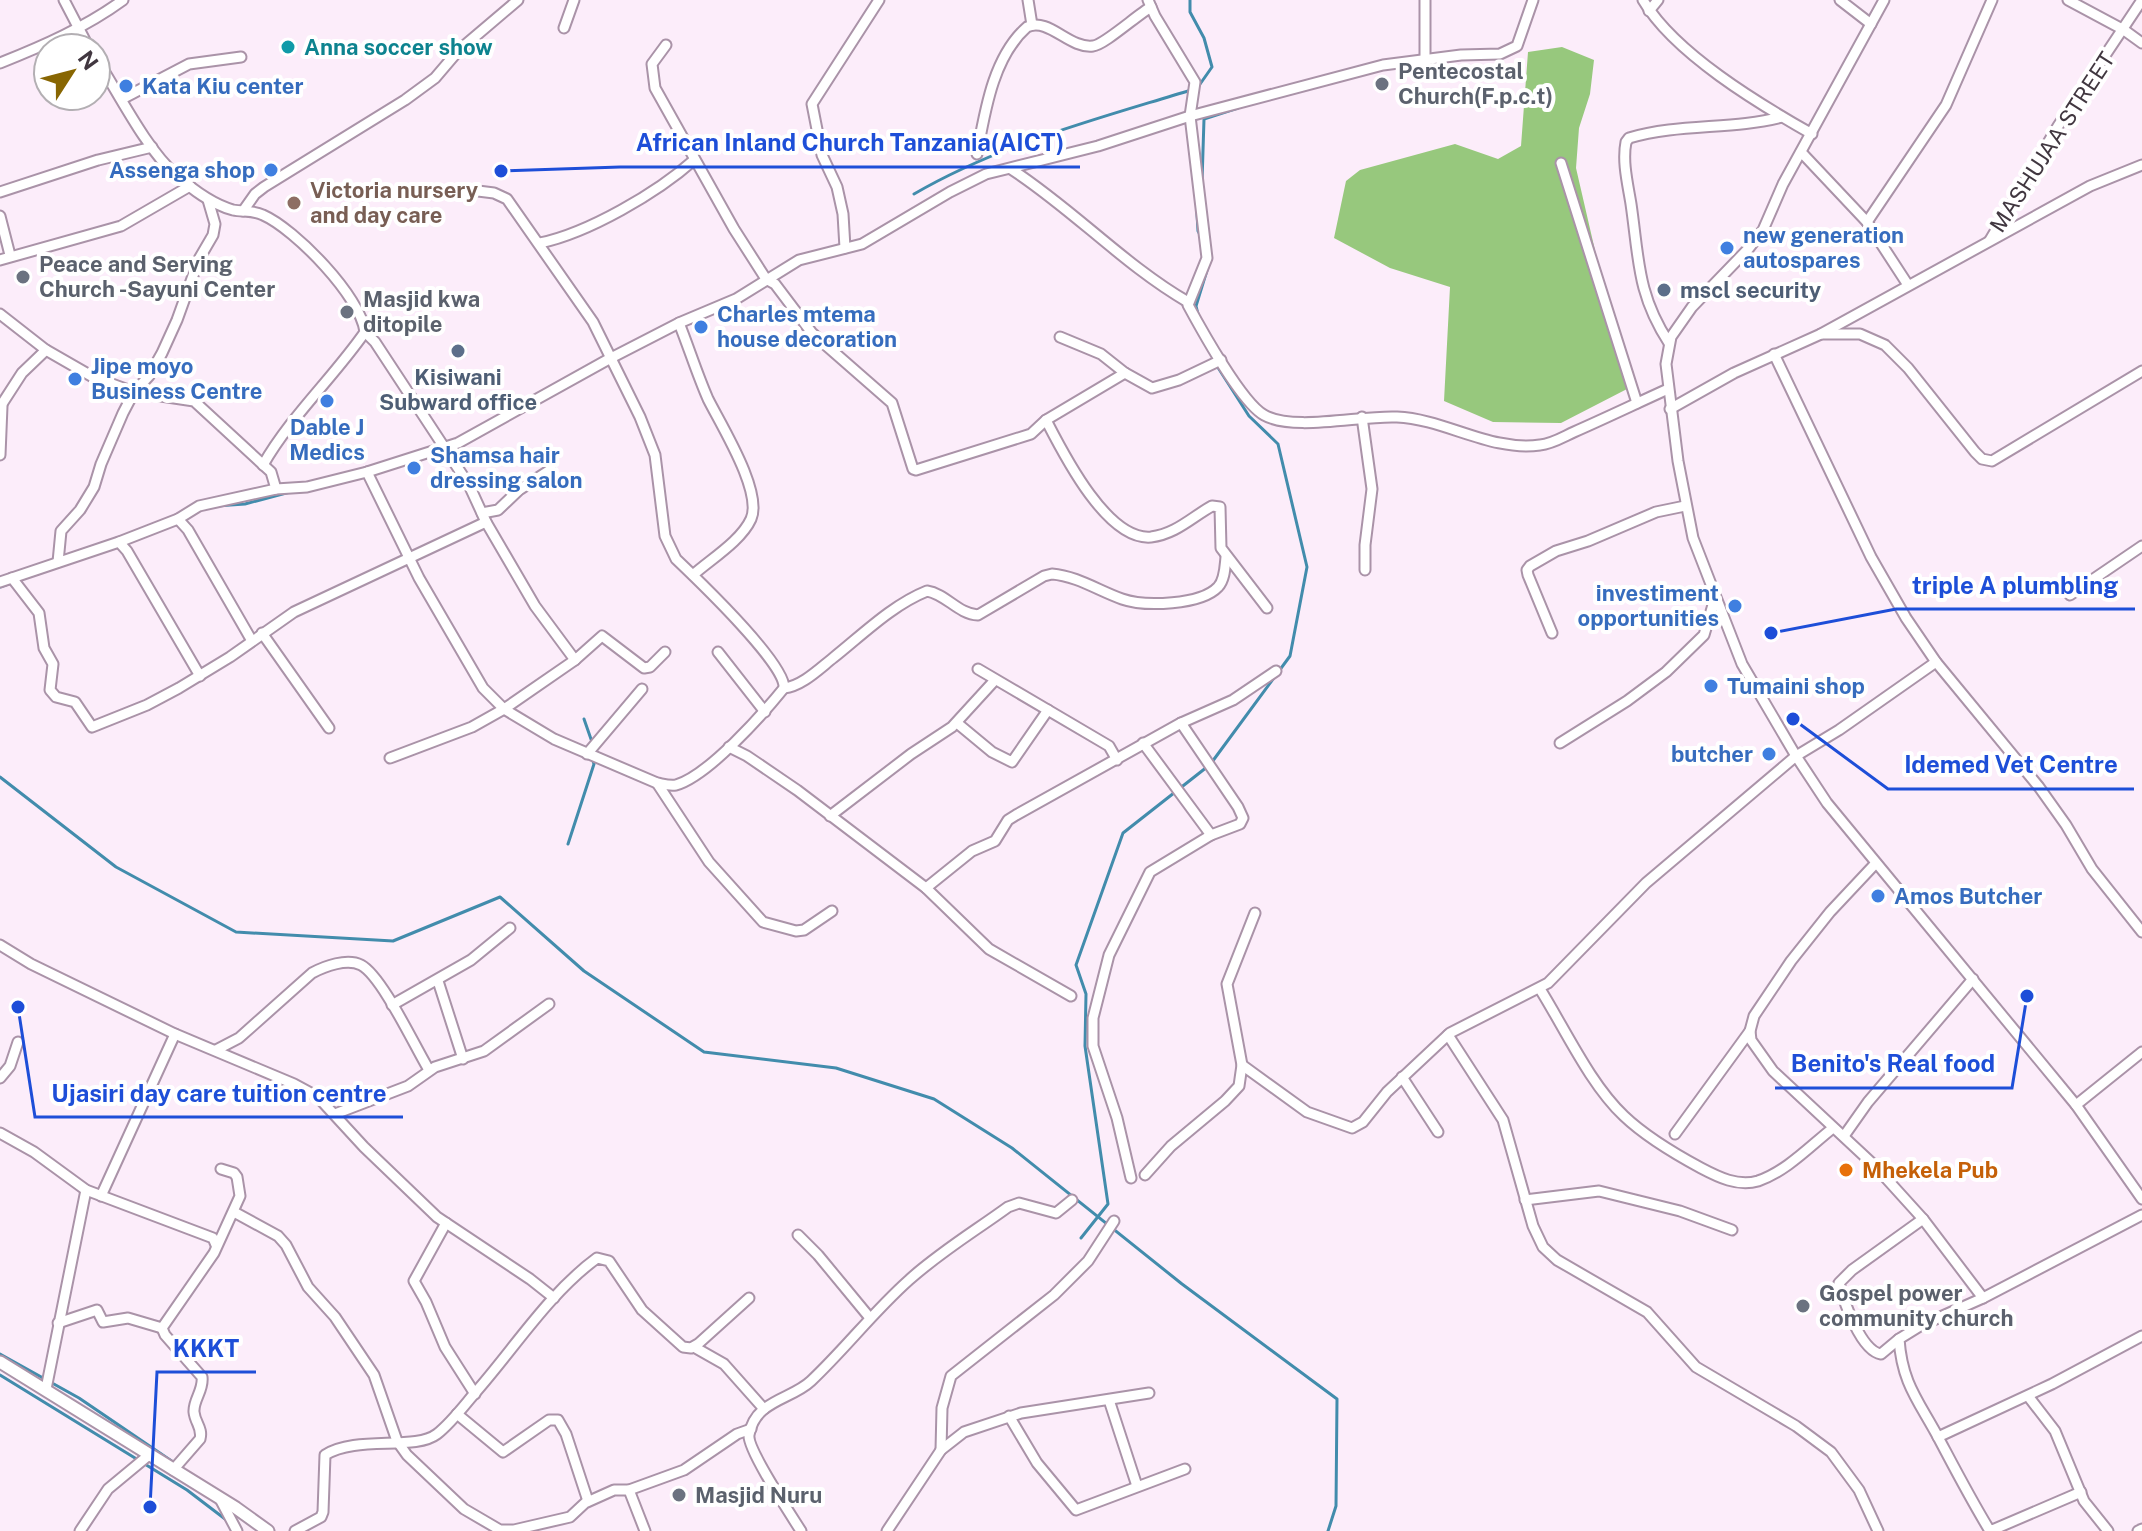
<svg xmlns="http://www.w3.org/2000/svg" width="2142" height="1531" font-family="'Public Sans',sans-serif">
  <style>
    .forest { fill: #97c87d }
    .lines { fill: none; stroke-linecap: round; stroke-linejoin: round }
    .stream { stroke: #428cac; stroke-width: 3 }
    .minor-casing { stroke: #aa93a8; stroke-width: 13 }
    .tertiary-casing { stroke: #aa93a8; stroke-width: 15 }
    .minor { stroke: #fff; stroke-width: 9 }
    .tertiary { stroke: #fff; stroke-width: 11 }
    .culture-dot { fill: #0f9aa8; stroke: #fff; stroke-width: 3 }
    .worship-dot { fill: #6b7280; stroke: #fff; stroke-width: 3 }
    .shop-dot { fill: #3f7fe0; stroke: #fff; stroke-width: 3 }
    .education-dot { fill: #8d6e63; stroke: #fff; stroke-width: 3 }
    .service-dot { fill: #5c6f8a; stroke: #fff; stroke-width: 3 }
    .food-dot { fill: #e8710a; stroke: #fff; stroke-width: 3 }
    .labels { text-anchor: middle; stroke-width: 8; stroke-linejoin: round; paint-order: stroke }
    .culture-label { font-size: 22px; font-weight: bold; fill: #0d838f; stroke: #fff; text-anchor: start }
    .worship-label { font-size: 22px; font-weight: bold; fill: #5b616d; stroke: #fff; text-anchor: start }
    .shop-label { font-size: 22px; font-weight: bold; fill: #366cbe; stroke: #fff; text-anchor: start }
    .street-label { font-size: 22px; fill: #413740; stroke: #fff }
    .education-label { font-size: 22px; font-weight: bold; fill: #785e54; stroke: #fff; text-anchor: start }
    .service-label { font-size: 22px; font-weight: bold; fill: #4e5e75; stroke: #fff; text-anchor: start }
    .food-label { font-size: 22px; font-weight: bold; fill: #c56008; stroke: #fff; text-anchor: start }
    .leader { fill: none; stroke: #1d4ed8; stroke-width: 3 }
    .callout-dot { fill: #1d4ed8; stroke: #fff; stroke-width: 3 }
    .callout-label { font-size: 24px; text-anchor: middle; font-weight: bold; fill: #1d4ed8; stroke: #fff; stroke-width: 8; stroke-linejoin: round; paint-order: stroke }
  </style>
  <rect width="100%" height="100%" fill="#fcedfa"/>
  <polygon class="forest" points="1562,47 1594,60 1590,94 1579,128 1576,168 1627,389 1561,423 1493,422 1444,401 1450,287 1390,268 1334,238 1346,181 1360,170 1455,144 1498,159 1521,146 1528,52"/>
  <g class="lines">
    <g class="stream">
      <polyline points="1190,0 1190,12 1204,38 1212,67 1198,87"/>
      <polyline points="1202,182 1204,119 1238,108"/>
      <path d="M 914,194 C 1000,144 1097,119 1191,90"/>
      <polyline points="1196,196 1198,231 1202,238"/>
      <polyline points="1198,314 1196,306 1208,267"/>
      <polyline points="531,408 538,404"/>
      <polyline points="216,506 245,504 290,492"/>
      <polyline points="0,587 11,583"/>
      <polyline points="584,719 592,742"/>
      <polyline points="1212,762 1290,656 1307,567 1278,444 1249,416 1217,366"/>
      <polyline points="0,777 116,867 236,932 393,941 500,897 584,971 704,1052 836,1068 934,1099 1012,1148 1182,1284 1337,1399 1336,1506 1328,1531"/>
      <polyline points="568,844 594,764 592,758"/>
      <polyline points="1081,1238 1108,1204 1085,1046 1086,994 1076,965 1123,833 1207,767"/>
      <polyline points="0,1354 79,1398 176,1464"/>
      <polyline points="0,1375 187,1490 229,1522"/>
    </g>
    <defs>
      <g id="minor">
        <polyline points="64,0 89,48"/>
        <polyline points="1028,0 1032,25"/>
        <path d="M 1148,0 L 1155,16 L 1195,82 L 1190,116 L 1207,258 L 1188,305 C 1201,329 1242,403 1264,415 C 1294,432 1361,415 1397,417 C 1445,419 1491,452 1540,445 C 1552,444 1563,437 1574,432 C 1606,418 1637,403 1668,389"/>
        <polyline points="1425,0 1425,60"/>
        <path d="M 1643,0 C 1674,53 1759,104 1812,134"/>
        <polyline points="1840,0 1871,24"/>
        <polyline points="1884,0 1783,184 1763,230 1749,248 1692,307 1671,337 1666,364 1678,461 1693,538 1742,664 1796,756 1827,803 2076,1105 2142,1199"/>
        <polyline points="2068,0 2124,30 2142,43"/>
        <polyline points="1649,11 1658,0"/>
        <polyline points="564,28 574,0"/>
        <polyline points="666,45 652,64 655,88 734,229 766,279 775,284 812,333 892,403 913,469 916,470 1031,434 1046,420 1125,373"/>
        <path d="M 96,58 C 118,92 146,149 176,175 C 192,189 211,204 233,210 C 243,212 253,210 263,215 C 295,229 361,297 365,332 C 333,378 291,416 263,465"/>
        <path d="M 0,63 C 43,46 86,27 123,0"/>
        <polyline points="122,99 189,64 241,57"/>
        <polyline points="1801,152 1867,222 1908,285"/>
        <path d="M 977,154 C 985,111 993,57 1027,27 C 1049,17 1069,49 1093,46 C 1104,45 1137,15 1151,7"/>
        <polyline points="1561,163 1637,403"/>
        <path d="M 1011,169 C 1073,209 1124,265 1188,302"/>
        <polyline points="0,192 98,160 152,147"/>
        <polyline points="243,211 255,194 264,187 405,100 435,78 458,51 518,0"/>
        <polyline points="0,216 10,255"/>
        <polyline points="1867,222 1946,105 1992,0"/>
        <polyline points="1990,240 2058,126 2142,0"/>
        <path d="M 540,243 C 588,233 657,193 694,160"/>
        <polyline points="845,248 843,214 837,187 822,155 812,104 879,0"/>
        <polyline points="0,260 121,226 190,186"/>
        <polyline points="0,314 46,350 93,377 134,392 194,401 271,472 276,489"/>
        <path d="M 679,323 C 689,348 697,374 708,399 C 721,425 763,492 751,519 C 741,541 711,559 693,575"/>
        <polyline points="365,332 375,342 469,485 486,522 535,606 575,660"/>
        <polyline points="1821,334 2090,186 2142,165"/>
        <polyline points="1060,337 1101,354 1125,373 1152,388 1179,380 1221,360"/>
        <path d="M 1669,343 C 1637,294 1639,259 1631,204 C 1628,185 1622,162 1626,142 L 1629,138 C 1679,123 1732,130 1782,117"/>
        <polyline points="1774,354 1871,557 1906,618 1936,662 2039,787 2066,825 2092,869 2142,932"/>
        <polyline points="0,407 22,373 46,350"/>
        <polyline points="1670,409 1734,373 1821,334 1860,334 1885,345 1908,368 1975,452 1982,459 1992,461 2142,371"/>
        <polyline points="1362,417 1372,489 1365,545 1365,570"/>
        <path d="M 1046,420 C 1063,453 1107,541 1151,537 C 1176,534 1192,517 1212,506 L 1220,507 L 1221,548 L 1267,608"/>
        <polyline points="0,455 2,406"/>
        <path d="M 367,472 L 419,578 L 483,688 L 504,709 L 554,739 L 657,783 C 663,784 669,786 676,785 C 708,776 763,714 784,688 C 786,664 697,579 676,559 L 665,536 L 655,455 L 640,417 L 593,322 L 507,199 L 494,193 L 478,191"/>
        <polyline points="482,513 498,510 519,490 550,470"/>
        <polyline points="178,519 188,530 252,641"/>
        <polyline points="119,542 127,551 200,676"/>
        <polyline points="58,562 61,531 80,510 94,487 101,464 123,413 134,392 149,376 162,353 177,320 199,259 213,235 215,224 208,200"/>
        <polyline points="12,578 39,613 44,648 53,664 50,690 56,697 75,702 92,727 147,705 179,688 230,657 294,612 486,522"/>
        <polyline points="0,582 119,542 178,519 199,506 276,489 307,487 367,472 458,443 609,359 679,323 736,299 799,260 862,244 950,192 986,174 1098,146 1190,116 1383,65 1461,55 1500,54 1517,46 1533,0"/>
        <polyline points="2070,595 2142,546"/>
        <polyline points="262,633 329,728"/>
        <polyline points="1552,633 1528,575 1527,570 1530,566 1556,551 1588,541 1656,512 1685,506"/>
        <polyline points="718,652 765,712"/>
        <polyline points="978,669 1109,746 1117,760"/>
        <path d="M 784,688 C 802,686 819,669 833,658 C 862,635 892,605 927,591 C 946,594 958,614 978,615 L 1044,576 L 1052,574 C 1077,576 1099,591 1122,599 C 1145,607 1201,605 1218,587 C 1225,580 1225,566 1226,557"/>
        <polyline points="957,723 992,752 1012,762 1048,710"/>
        <polyline points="1143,743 1211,835"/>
        <polyline points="1560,743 1627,701 1666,672 1704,635 1715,598"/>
        <polyline points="729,747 747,756 797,790 926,888 989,949 1071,996"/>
        <polyline points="587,754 642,689"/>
        <polyline points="390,758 472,727 504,709 575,660 602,636 644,668 650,667 665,652"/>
        <polyline points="657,783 709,862 763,922 796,931 804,930 832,911"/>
        <polyline points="830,816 911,754 952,727 995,680"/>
        <polyline points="1876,863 1830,912 1791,961 1754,1016 1750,1031 1751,1040 1773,1071 1875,1166 1923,1219 1983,1298"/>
        <polyline points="926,888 972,851 995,841 1008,820 1016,815 1181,723 1233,700 1276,671"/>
        <polyline points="0,945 31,964 175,1034 294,1084 318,1097 364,1147 437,1217 530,1279 554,1298"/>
        <polyline points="438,981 463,1059"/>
        <path d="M 1540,989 C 1565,1029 1590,1084 1624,1116 C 1645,1136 1675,1154 1701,1168 C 1718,1177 1738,1187 1758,1181 C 1787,1171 1810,1146 1833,1128"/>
        <polyline points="392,1005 471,960 510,928"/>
        <polyline points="1448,1035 1503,1120 1533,1226 1543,1247 1557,1260 1647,1312 1696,1367 1796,1426 1831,1452 1859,1490 1878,1531"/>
        <path d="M 216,1050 L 239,1038 L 312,973 C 325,966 347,958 361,965 C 382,976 415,1047 429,1070"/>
        <polyline points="1242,1065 1307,1112 1352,1128 1363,1122 1387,1092 1450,1033 1548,983 1646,883 1796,756 1839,730 1936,662"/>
        <polyline points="1402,1077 1438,1132"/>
        <polyline points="0,1078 10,1066 18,1042"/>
        <polyline points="2076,1105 2142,1052"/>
        <polyline points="335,1114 408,1086 435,1067 484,1051 549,1004"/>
        <polyline points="0,1133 34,1152 86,1190 213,1238 216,1245"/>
        <polyline points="1675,1134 1750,1031"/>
        <polyline points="1844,1136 1868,1102 1973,979"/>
        <polyline points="1145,1175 1171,1146 1225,1101 1239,1086 1242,1065 1227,984 1255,913"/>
        <polyline points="1131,1178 1117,1118 1093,1046 1093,1018 1109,955 1150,872 1211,835 1240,824 1243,818 1238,807 1181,723"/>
        <polyline points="101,1196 175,1034"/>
        <polyline points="1525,1200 1599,1191 1680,1211 1732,1230"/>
        <polyline points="234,1212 278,1236 286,1245 308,1287 335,1317 374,1375 397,1441 407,1455 464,1509 500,1530 514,1530 570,1517 585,1503 614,1490 629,1490 684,1470 737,1434 751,1429"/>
        <polyline points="446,1223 414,1281 426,1302 445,1347 475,1394"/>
        <polyline points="798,1235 818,1255 870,1318"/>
        <polyline points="58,1323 97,1310 103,1322 128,1318 162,1328"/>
        <path d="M 1899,1339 L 1881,1354 C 1861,1351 1844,1302 1839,1283 L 1852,1270 L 1923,1219"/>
        <polyline points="694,1347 724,1364 764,1409"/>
        <polyline points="46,1389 86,1190"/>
        <polyline points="2028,1396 2055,1431 2084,1501 2108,1531"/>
        <polyline points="1109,1400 1137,1486"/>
        <polyline points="457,1414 503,1452 549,1420 558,1420 566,1434 588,1501"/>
        <polyline points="1009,1416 1037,1463 1076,1510 1185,1469"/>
        <polyline points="1938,1437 2052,1384 2142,1336"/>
        <polyline points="941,1450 942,1408 951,1376 1054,1295 1088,1261 1114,1221"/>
        <path d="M 173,1470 L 200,1439 C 203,1428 195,1423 194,1412 C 193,1400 204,1390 202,1377 L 165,1335 L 162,1328 L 214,1253 L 240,1196 L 237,1177 L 234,1173 L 221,1169"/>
        <polyline points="629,1490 645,1531"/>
        <path d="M 2081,1492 L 1990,1531 C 1971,1500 1955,1469 1938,1437 C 1918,1400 1902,1383 1899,1339 L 1920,1326 L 1983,1298 L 2142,1215"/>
        <polyline points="220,1499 237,1531"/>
        <polyline points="80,1531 108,1489 149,1455"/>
        <path d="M 295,1531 L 321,1517 L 323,1512 L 325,1455 C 356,1435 415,1451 437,1434 C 451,1423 463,1407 474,1394 C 514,1349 548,1294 597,1258 L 609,1261 L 642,1310 L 683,1347 L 691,1348 L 698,1344 L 749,1298"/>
        <path d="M 801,1531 C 791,1515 747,1449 749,1435 C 755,1400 791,1400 811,1381 C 845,1349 874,1311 909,1280 C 940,1252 975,1231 1008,1207 L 1019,1203 L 1056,1213 L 1072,1200"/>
        <polyline points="887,1531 941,1450 964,1432 1021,1413 1149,1393"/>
        <polyline points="2138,1531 2142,1529"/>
      </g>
      <polyline id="tertiary" points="0,1362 236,1508 268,1531"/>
    </defs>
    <use href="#minor" class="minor-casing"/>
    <use href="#tertiary" class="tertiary-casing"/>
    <use href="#minor" class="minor"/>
    <use href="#tertiary" class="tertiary"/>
  </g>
  <circle class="culture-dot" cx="288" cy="47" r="8"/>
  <g class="worship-dot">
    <circle cx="1382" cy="84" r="8"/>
    <circle cx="23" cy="277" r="8"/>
    <circle cx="347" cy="312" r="8"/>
    <circle cx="1803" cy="1306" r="8"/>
    <circle cx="679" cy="1495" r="8"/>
  </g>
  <g class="shop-dot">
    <circle cx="126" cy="86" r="8"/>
    <circle cx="271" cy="170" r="8"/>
    <circle cx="1727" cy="248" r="8"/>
    <circle cx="701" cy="327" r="8"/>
    <circle cx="75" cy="379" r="8"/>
    <circle cx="327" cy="401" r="8"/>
    <circle cx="414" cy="468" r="8"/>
    <circle cx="1735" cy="606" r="8"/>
    <circle cx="1711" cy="686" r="8"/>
    <circle cx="1769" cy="754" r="8"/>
    <circle cx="1878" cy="896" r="8"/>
  </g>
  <circle class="education-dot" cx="294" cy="203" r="8"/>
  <g class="service-dot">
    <circle cx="1664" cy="290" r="8"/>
    <circle cx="458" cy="351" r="8"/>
  </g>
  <circle class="food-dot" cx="1846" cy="1170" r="8"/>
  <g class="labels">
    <g class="culture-label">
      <text x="304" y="55">Anna soccer show</text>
    </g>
    <g class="worship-label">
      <text x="1398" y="79">Pentecostal<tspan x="1398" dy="25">Church(F.p.c.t)</tspan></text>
      <text x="39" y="272">Peace and Serving<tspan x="39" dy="25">Church -Sayuni Center</tspan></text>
      <text x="363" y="307">Masjid kwa<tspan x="363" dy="25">ditopile</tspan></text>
      <text x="1819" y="1301">Gospel power<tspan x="1819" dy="25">community church</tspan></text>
      <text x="695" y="1503">Masjid Nuru</text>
    </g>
    <g class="shop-label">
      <text x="142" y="94">Kata Kiu center</text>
      <text x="255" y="178" text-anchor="end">Assenga shop</text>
      <text x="1743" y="243">new generation<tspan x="1743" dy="25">autospares</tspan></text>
      <text x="717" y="322">Charles mtema<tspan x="717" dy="25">house decoration</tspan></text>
      <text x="91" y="374">Jipe moyo<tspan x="91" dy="25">Business Centre</tspan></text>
      <text x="327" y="435" text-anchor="middle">Dable J<tspan x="327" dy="25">Medics</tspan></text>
      <text x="430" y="463">Shamsa hair<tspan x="430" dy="25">dressing salon</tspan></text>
      <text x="1719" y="601" text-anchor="end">investiment<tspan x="1719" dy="25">opportunities</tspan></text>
      <text x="1727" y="694">Tumaini shop</text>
      <text x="1753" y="762" text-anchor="end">butcher</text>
      <text x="1894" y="904">Amos Butcher</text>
    </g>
    <g class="street-label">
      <text transform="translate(2052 142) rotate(-57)" y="8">MASHUJAA STREET</text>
    </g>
    <g class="education-label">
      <text x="310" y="198">Victoria nursery<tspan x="310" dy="25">and day care</tspan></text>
    </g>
    <g class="service-label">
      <text x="1680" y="298">mscl security</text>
      <text x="458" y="385" text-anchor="middle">Kisiwani<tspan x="458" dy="25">Subward office</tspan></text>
    </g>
    <g class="food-label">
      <text x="1862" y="1178">Mhekela Pub</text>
    </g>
  </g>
  <path class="leader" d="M501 171L620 167H1080M1771 633L1896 609H2135M1793 719L1888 789H2134M2027 996L2012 1088H1775M18 1007L35 1117H403M150 1507L157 1372H256"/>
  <g class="callout-dot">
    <circle cx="501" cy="171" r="8"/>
    <circle cx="1771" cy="633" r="8"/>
    <circle cx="1793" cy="719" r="8"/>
    <circle cx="2027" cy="996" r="8"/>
    <circle cx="18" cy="1007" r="8"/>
    <circle cx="150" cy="1507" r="8"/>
  </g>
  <g class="callout-label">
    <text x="850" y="151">African Inland Church Tanzania(AICT)</text>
    <text x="2015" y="594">triple A plumbling</text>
    <text x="2011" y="773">Idemed Vet Centre</text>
    <text x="1893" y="1072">Benito's Real food</text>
    <text x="219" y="1102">Ujasiri day care tuition centre</text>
    <text x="206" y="1357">KKKT</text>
  </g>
  <g transform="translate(72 72) rotate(54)"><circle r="38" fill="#ffffff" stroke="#b3afb3" stroke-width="2"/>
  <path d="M0-6L14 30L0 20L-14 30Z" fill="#886602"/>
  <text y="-12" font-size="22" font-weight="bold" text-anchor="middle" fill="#413740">N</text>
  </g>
</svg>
